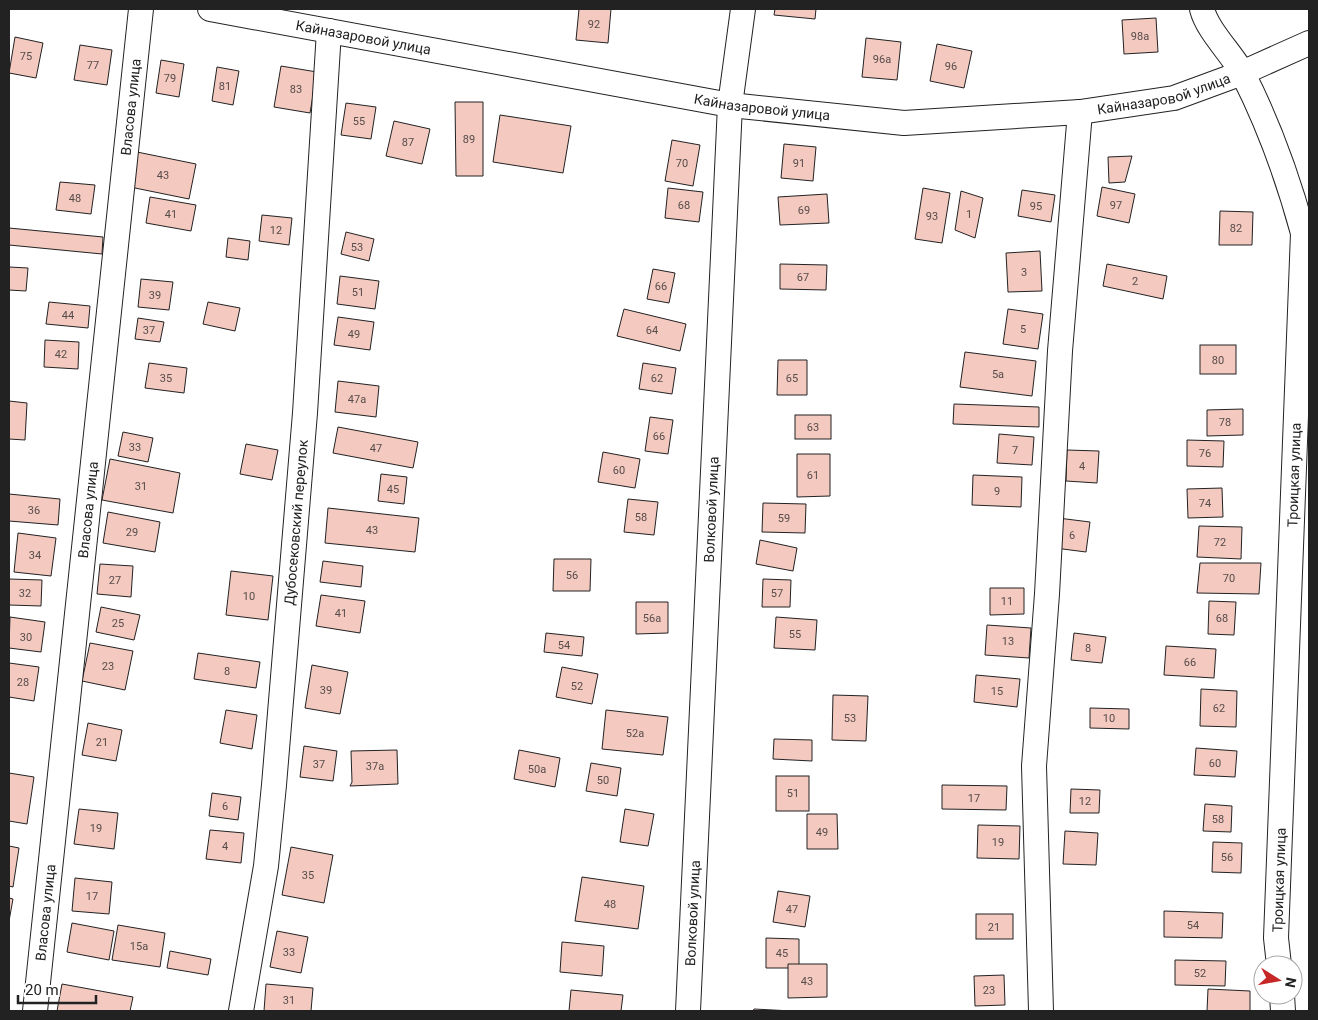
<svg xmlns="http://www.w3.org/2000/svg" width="1318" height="1020" font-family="Roboto,sans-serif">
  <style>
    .building { fill: #f3c9c0; stroke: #222 }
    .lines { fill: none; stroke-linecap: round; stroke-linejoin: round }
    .street-casing { stroke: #222; stroke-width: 26 }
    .street { stroke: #fff; stroke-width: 24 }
    .labels { text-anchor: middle; stroke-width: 4; stroke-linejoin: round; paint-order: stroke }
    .number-label { font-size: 11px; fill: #564c4a }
    .street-label { font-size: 14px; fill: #222; stroke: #fff }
  </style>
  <rect width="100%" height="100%" fill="#fff"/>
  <g class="building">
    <polygon points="579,9 611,9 608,43 576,40"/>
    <polygon points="775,9 816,9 815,19 774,15"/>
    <polygon points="1156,18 1158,52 1124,54 1122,20"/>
    <polygon points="15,37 43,43 36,78 9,73"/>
    <polygon points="866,38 901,42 897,80 862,77"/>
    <polygon points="937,44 972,51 964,88 930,81"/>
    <polygon points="80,45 112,50 107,85 74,80"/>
    <polygon points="161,60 184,64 179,97 156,93"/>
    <polygon points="281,66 317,72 310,113 274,107"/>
    <polygon points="217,67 239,71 233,105 212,101"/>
    <polygon points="455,102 483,102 483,176 456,176"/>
    <polygon points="346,103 376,107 371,139 341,135"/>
    <polygon points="500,115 571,126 563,173 493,162"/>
    <polygon points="394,121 430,129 422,164 386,156"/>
    <polygon points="672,140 700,145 693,186 665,181"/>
    <polygon points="784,144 816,147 813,181 781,178"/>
    <polygon points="137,152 196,164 189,199 130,187"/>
    <polygon points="1132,156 1125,182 1109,183 1108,157"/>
    <polygon points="60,182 95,185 91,214 56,210"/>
    <polygon points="1102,187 1135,194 1129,223 1097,216"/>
    <polygon points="668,188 703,192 699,222 665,218"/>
    <polygon points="923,188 950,193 942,243 915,239"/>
    <polygon points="1022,190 1055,195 1051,222 1018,216"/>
    <polygon points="961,191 983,198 975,238 955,230"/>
    <polygon points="827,194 829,223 780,225 778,197"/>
    <polygon points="150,197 196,205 191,231 146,223"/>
    <polygon points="1220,211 1253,212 1252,245 1219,245"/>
    <polygon points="262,215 292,218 289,245 259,241"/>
    <polygon points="9,228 103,237 102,254 9,245"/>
    <polygon points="346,232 374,239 369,261 341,254"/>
    <polygon points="228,238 250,241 248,260 226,257"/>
    <polygon points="1040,251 1042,291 1008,292 1006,253"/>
    <polygon points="780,264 827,265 826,290 780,289"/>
    <polygon points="1107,264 1167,276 1163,299 1103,286"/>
    <polygon points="9,267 28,268 26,291 9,290"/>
    <polygon points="653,269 675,273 669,303 647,299"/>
    <polygon points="340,276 379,281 375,309 337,304"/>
    <polygon points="141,279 173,282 169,310 138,307"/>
    <polygon points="49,302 90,306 88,328 46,324"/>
    <polygon points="208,302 240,308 235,331 203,324"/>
    <polygon points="624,309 686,324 680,351 617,336"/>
    <polygon points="1008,309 1043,314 1038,349 1003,344"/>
    <polygon points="338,317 374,322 370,350 334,345"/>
    <polygon points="138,318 164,322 160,342 135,339"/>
    <polygon points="45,340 79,342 78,369 44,367"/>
    <rect x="1200" y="345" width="36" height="29"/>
    <polygon points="965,352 1036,361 1032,396 960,387"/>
    <polygon points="778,360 807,360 807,395 777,395"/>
    <polygon points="149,363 187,368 184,393 145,388"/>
    <polygon points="643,363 676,368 672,394 639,389"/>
    <polygon points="338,381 379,386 376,417 335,412"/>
    <polygon points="9,401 27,403 25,440 9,439"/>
    <polygon points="954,404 1039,407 1039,427 953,424"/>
    <polygon points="1243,409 1243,435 1207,436 1207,410"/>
    <rect x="795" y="415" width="36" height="24"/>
    <polygon points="650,417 673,420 668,454 645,451"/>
    <polygon points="338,427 418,442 413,468 333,453"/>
    <polygon points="123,432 153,438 148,462 118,456"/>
    <polygon points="999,434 1034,437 1032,465 997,463"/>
    <polygon points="1187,440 1224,441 1223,467 1187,466"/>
    <polygon points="246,444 278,450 272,480 240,474"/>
    <polygon points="1067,450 1099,451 1097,483 1066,481"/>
    <polygon points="603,452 640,459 635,488 598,482"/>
    <polygon points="797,454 830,454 830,496 797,497"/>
    <polygon points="110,459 180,473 173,513 102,500"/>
    <polygon points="381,474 407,477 404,504 378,501"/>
    <polygon points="973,475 1022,477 1021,507 972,505"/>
    <polygon points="1222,488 1223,517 1188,518 1187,489"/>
    <polygon points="9,494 60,499 58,525 9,521"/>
    <polygon points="628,499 658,502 654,535 624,532"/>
    <polygon points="763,503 806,504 805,533 762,532"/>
    <polygon points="328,508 419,518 415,552 325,543"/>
    <polygon points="108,512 160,522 155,552 103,543"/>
    <polygon points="1058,518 1090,522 1086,552 1055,548"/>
    <polygon points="1199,526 1242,527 1241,559 1197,557"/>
    <polygon points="18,533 56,538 51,576 14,572"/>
    <polygon points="760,540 797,548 793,571 756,564"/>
    <polygon points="554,559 591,559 590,591 553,591"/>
    <polygon points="323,561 363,566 361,587 320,582"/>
    <polygon points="1200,563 1261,563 1259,594 1197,593"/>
    <polygon points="100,564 133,566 131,597 97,594"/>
    <polygon points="231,571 273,576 268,620 226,615"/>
    <polygon points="9,579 42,580 41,606 9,605"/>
    <polygon points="763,579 791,580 790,607 762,607"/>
    <polygon points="990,588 1024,588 1024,614 990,615"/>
    <polygon points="321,595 365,601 360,633 316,626"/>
    <polygon points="1209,601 1236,602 1234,635 1208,634"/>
    <polygon points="636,602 668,602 668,633 636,634"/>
    <polygon points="101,607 140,615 134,640 96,632"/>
    <polygon points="10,617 45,622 41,652 9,648"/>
    <polygon points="776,617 817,620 815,650 774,648"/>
    <polygon points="987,625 1031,628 1029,658 985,655"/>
    <polygon points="546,633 584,637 582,656 544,652"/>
    <polygon points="1074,633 1106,637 1102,663 1071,660"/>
    <polygon points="90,643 133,651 125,690 82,681"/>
    <polygon points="1166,646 1216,649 1214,678 1164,675"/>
    <polygon points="198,653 260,662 256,688 194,679"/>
    <polygon points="9,663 39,667 34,701 9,697"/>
    <polygon points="312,665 348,672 340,714 305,708"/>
    <polygon points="562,667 598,674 592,704 556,697"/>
    <polygon points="976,675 1020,679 1017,707 974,702"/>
    <polygon points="1201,689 1237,691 1236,727 1200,726"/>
    <polygon points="833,695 868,696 866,741 832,740"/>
    <polygon points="1090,708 1129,709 1129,729 1090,728"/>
    <polygon points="226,710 257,715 252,749 220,743"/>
    <polygon points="606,710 668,717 663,755 602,749"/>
    <polygon points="88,723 122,730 116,761 82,755"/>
    <polygon points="774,739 812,740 812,761 773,759"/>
    <polygon points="304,746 337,751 333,781 300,777"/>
    <polygon points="1196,748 1237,751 1235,777 1194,775"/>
    <polygon points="397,750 398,784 350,786 352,782 351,751"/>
    <polygon points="519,750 560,758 555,787 514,779"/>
    <polygon points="591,763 621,768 617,796 586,791"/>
    <polygon points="9,773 34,777 27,824 9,821"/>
    <rect x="776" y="776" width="33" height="35"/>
    <polygon points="942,785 1007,786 1006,810 942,809"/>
    <polygon points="1071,789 1100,790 1099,813 1070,813"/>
    <polygon points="212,793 241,797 238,820 209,816"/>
    <polygon points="1205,804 1232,806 1231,832 1203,831"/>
    <polygon points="79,809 118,813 114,849 74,844"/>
    <polygon points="625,809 654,814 648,846 620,842"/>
    <polygon points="807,814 837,814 838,849 807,849"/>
    <polygon points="978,825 1020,826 1019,859 977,858"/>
    <polygon points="210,830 244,833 241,863 206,859"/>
    <polygon points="1065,831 1098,833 1096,865 1063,864"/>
    <polygon points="1213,842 1242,843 1241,873 1212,872"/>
    <polygon points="9,846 19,848 13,887 9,886"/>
    <polygon points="291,847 333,855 324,903 282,895"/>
    <polygon points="582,877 644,886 638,929 575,921"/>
    <polygon points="75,878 112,882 109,914 72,911"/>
    <polygon points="778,891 810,896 805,927 773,922"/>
    <polygon points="9,898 13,899 9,921"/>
    <polygon points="1164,911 1223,913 1222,938 1164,937"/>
    <rect x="976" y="914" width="37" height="25"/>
    <polygon points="72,923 114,931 109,960 67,952"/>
    <polygon points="118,925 165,933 160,967 112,960"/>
    <polygon points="277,931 308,937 301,973 270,967"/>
    <polygon points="766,938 799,939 799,968 766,968"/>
    <polygon points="562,942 604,946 602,976 560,972"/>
    <polygon points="170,951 211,959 208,975 167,968"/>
    <polygon points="1175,960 1226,961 1225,986 1175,985"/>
    <polygon points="788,964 827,964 827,997 788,998"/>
    <polygon points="1004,975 1005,1005 975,1006 974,976"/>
    <polygon points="62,984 133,997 130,1011 57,1011"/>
    <polygon points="266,984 313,988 311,1011 264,1011"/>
    <polygon points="1208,989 1250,991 1250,1011 1207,1011"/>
    <polygon points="571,990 623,995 621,1011 569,1011"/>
    <polygon points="754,1009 792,1011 753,1011"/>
  </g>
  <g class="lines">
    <defs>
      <g id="street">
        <path id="s1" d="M 210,9 L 730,105 L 904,123 L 1080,112 L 1174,98 L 1242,73 L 1309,43"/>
        <path d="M 1202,9 C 1207,30 1232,54 1243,74 C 1269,125 1288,178 1303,233 L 1276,938 L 1279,965"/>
        <polyline points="1282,995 1283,1011"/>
        <path id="s2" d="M 35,1011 L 141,9"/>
        <path id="s3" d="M 241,1011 L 266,866 L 274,785 L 305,413 L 329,31"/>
        <path id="s4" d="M 688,1011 L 730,105 L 743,9"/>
        <polyline points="1041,1011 1034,766 1047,594 1060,351 1080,112"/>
      </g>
    </defs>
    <use href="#street" class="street-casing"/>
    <use href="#street" class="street"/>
  </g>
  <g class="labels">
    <g class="number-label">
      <text x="594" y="28">92</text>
      <text x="1140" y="40">98а</text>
      <text x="26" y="60">75</text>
      <text x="882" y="63">96а</text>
      <text x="93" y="69">77</text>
      <text x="951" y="70">96</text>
      <text x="170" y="82">79</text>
      <text x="225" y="90">81</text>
      <text x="296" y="93">83</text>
      <text x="359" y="125">55</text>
      <text x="469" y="143">89</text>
      <text x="408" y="146">87</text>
      <text x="682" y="167">70</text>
      <text x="799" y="167">91</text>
      <text x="163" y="179">43</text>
      <text x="75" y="202">48</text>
      <text x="684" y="209">68</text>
      <text x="1116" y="209">97</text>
      <text x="1036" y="210">95</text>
      <text x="804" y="214">69</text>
      <text x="171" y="218">41</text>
      <text x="969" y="218">1</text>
      <text x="932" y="220">93</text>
      <text x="1236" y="232">82</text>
      <text x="276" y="234">12</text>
      <text x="357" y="251">53</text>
      <text x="1024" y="276">3</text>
      <text x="803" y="281">67</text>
      <text x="1135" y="285">2</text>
      <text x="661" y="290">66</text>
      <text x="358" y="296">51</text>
      <text x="155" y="299">39</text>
      <text x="68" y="319">44</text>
      <text x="1023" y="333">5</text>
      <text x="149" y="334">37</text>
      <text x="652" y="334">64</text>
      <text x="354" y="338">49</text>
      <text x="61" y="358">42</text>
      <text x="1218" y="364">80</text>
      <text x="998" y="378">5а</text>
      <text x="166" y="382">35</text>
      <text x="657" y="382">62</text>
      <text x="792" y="382">65</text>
      <text x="357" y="403">47а</text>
      <text x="1225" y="426">78</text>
      <text x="813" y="431">63</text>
      <text x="659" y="440">66</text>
      <text x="135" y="451">33</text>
      <text x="376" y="452">47</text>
      <text x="1015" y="454">7</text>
      <text x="1205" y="457">76</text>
      <text x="1082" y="470">4</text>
      <text x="619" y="474">60</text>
      <text x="813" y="479">61</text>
      <text x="141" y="490">31</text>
      <text x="393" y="493">45</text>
      <text x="997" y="495">9</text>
      <text x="1205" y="507">74</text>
      <text x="34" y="514">36</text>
      <text x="641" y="521">58</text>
      <text x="784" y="522">59</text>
      <text x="372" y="534">43</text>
      <text x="132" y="536">29</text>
      <text x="1072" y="539">6</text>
      <text x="1220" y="546">72</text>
      <text x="35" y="559">34</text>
      <text x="572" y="579">56</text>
      <text x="1229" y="582">70</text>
      <text x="115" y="584">27</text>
      <text x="25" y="597">32</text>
      <text x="777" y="597">57</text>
      <text x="249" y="600">10</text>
      <text x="1007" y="605">11</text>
      <text x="341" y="617">41</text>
      <text x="652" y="622">56а</text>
      <text x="1222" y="622">68</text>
      <text x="118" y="627">25</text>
      <text x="795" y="638">55</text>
      <text x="26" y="641">30</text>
      <text x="1008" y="645">13</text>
      <text x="564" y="649">54</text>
      <text x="1088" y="652">8</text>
      <text x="1190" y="666">66</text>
      <text x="108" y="670">23</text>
      <text x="227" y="675">8</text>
      <text x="23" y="686">28</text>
      <text x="577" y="690">52</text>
      <text x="326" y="694">39</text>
      <text x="997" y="695">15</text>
      <text x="1219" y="712">62</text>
      <text x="850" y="722">53</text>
      <text x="1109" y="722">10</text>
      <text x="635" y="737">52а</text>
      <text x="102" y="746">21</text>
      <text x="1215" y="767">60</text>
      <text x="319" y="768">37</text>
      <text x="375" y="770">37а</text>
      <text x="537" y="773">50а</text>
      <text x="603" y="784">50</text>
      <text x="793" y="797">51</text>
      <text x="974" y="802">17</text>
      <text x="1085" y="805">12</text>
      <text x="225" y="810">6</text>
      <text x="1218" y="823">58</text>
      <text x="96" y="832">19</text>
      <text x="822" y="836">49</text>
      <text x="998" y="846">19</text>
      <text x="225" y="850">4</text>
      <text x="1227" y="861">56</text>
      <text x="308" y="879">35</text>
      <text x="92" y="900">17</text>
      <text x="610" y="908">48</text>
      <text x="792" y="913">47</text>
      <text x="1193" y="929">54</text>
      <text x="994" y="931">21</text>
      <text x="139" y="950">15а</text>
      <text x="289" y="956">33</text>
      <text x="782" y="957">45</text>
      <text x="1200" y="977">52</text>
      <text x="807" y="985">43</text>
      <text x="989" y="994">23</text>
      <text x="289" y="1004">31</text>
    </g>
    <g class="street-label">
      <text dy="5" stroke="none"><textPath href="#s1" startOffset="156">Кайназаровой улица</textPath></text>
      <text dy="5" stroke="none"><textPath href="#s1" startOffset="966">Кайназаровой улица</textPath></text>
      <text dy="5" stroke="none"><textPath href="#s2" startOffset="909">Власова улица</textPath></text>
      <text dy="5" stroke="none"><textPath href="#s1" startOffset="561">Кайназаровой улица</textPath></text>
      <text transform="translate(1294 475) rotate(-88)" y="5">Троицкая улица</text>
      <text dy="5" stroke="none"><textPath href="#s2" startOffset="504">Власова улица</textPath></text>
      <text dy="5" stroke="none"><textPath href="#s4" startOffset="502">Волковой улица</textPath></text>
      <text dy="5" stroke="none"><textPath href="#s3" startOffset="492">Дубосековский переулок</textPath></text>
      <text transform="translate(1279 880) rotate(-88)" y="5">Троицкая улица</text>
      <text dy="5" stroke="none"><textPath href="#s2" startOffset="99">Власова улица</textPath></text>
      <text dy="5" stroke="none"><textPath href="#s4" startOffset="98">Волковой улица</textPath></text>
    </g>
  </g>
  <rect width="1318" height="1020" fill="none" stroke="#222222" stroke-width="20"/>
  <g transform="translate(1278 980) rotate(101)"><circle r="24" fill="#ffffff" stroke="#a7a7a7"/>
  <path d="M0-4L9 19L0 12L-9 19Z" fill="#c62828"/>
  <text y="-8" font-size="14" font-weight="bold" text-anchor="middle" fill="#222222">N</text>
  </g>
  <path d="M18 995v8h78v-8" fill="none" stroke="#222222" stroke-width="2.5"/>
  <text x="25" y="995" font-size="15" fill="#222222" stroke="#ffffff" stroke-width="4" paint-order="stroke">20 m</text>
</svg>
